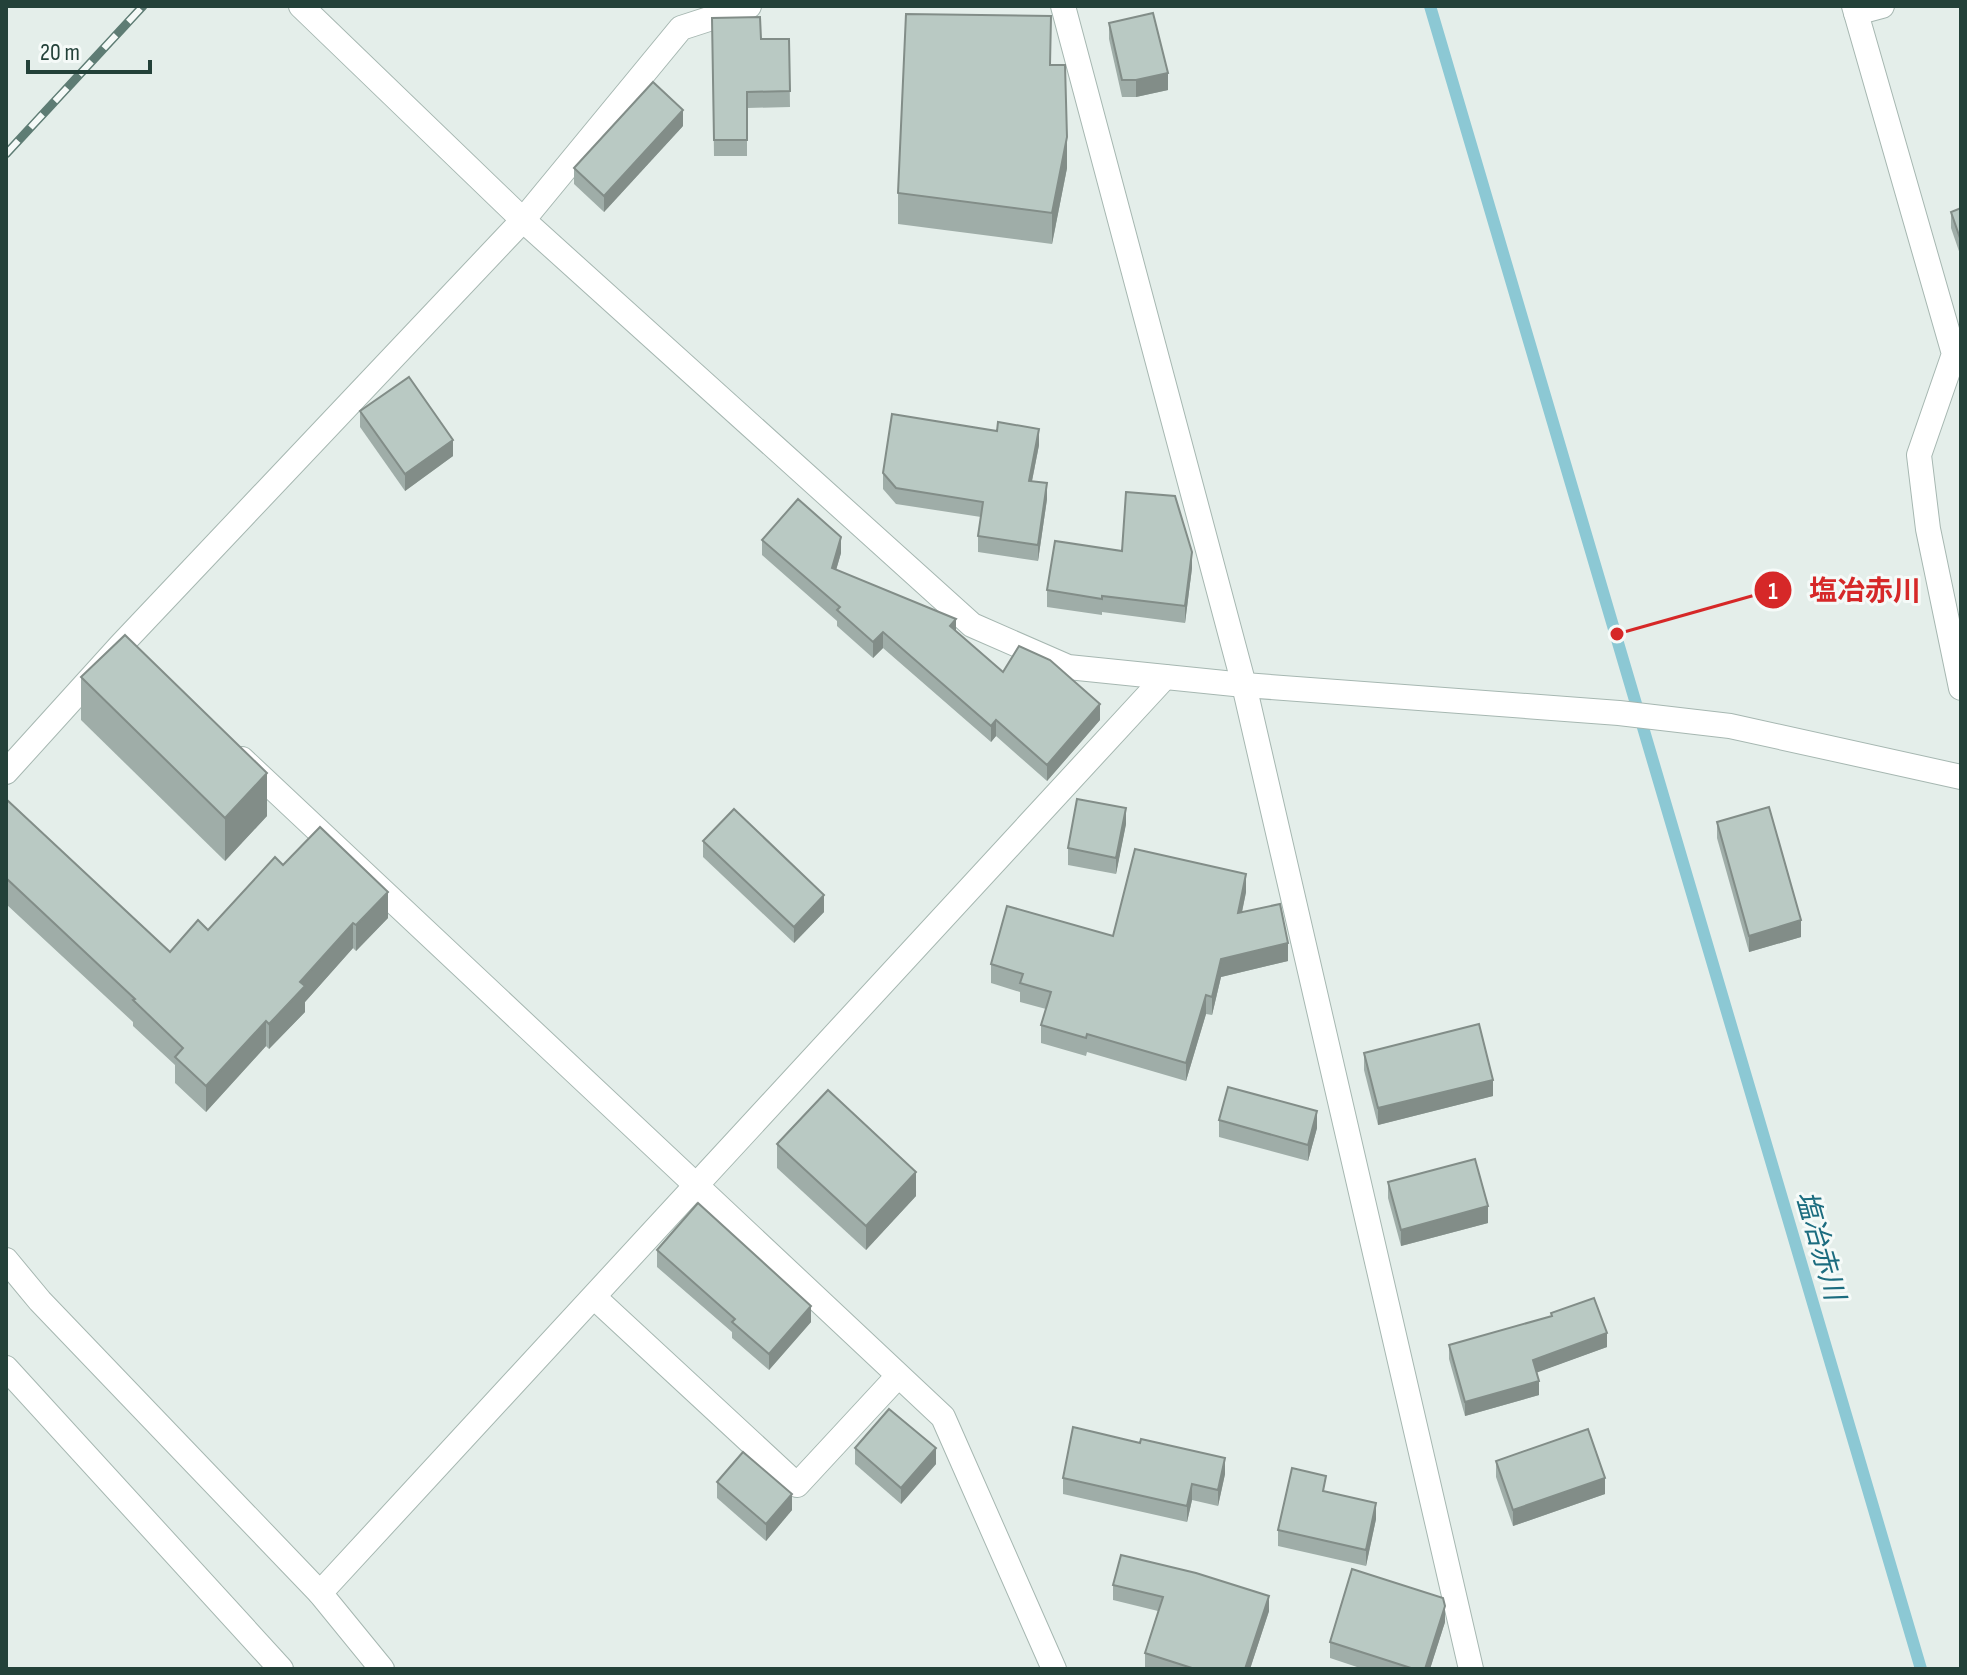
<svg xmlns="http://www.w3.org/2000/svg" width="1967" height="1675" font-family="'Sofia Sans Condensed','Noto Sans JP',sans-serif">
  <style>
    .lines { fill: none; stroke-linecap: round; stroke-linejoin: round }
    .stream { stroke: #8cc8d4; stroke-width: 12 }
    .street-casing { stroke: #a6b7b1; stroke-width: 26 }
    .street { stroke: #fff; stroke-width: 24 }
    .rail-casing { stroke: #5e7c74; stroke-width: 9 }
    .rail { stroke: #f5faf8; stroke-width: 6; stroke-dasharray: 18; stroke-linecap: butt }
    .wall { fill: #9fada8 }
    .shaded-wall { fill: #828d88 }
    .building { fill: #b9c9c3; stroke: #828d88; stroke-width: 2 }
    .labels { text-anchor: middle; stroke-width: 6; stroke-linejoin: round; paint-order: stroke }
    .water-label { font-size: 28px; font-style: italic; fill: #1b6c7f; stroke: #f5faf8 }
    .leader { fill: none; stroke: #d62828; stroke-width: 3 }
    .callout-dot { fill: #d62828; stroke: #f5faf8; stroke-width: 3 }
    .mark-label { font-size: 24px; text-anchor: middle; font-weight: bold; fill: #fff }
    .callout-label { font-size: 28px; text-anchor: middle; font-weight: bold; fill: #d62828; stroke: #f5faf8; stroke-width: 6; stroke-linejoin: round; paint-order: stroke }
  </style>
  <rect width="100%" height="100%" fill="#e4eeea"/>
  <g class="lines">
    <polyline class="stream" points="1430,6 1921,1669"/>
    <defs>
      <g id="street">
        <polyline points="301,6 523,220 972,625 1068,667 1244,685 1619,713 1730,726 1961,777"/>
        <polyline points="1063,6 1244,685 1471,1669"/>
        <polyline points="1854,6 1954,354 1919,455 1928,529 1961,688"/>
        <polyline points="1856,13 1882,6"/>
        <polyline points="242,759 943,1417 1054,1669"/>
        <polyline points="6,772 121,645 523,220 681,28 749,6"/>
        <polyline points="6,1260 40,1301 320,1593 382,1669"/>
        <polyline points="594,1297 797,1485 898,1376"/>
        <polyline points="6,1368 281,1669"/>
        <polyline points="320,1593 1165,677"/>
      </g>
    </defs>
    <use href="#street" class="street-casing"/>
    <use href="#street" class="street"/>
    <defs>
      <polyline id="rail" points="6,154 143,6"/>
    </defs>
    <use href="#rail" class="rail-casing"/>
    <use href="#rail" class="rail"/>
  </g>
  <g class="wall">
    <polygon points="712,18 761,39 789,39 790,107 747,108 747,156 714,156"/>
    <polygon points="1109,23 1168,90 1136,97 1122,97 1109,39"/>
    <polygon points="1051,65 1067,168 1052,244 898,224 898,193"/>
    <polygon points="683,126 604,212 574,184 574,168"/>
    <polygon points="1961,208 1961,257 1951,228 1951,212"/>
    <polygon points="360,411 453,456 405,491 360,427"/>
    <polygon points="1039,445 1032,481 1047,499 1038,561 978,552 978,536 981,517 896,504 883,489 883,473"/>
    <polygon points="762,540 841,553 836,570 956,631 1003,672 1100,720 1047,781 996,736 991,742 883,648 873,658 837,626 837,621 762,555"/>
    <polygon points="1192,568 1185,623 1102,612 1102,615 1047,607 1047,590"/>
    <polygon points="81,677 267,816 225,861 81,720"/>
    <polygon points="6,799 170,952 208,930 283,865 388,918 356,951 353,948 305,1002 305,1012 269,1049 266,1046 206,1112 175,1083 175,1065 133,1026 133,1022 6,904"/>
    <polygon points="1717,822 1801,937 1749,952 1717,838"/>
    <polygon points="1126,824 1116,874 1068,865 1068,848"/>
    <polygon points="703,841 824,912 794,943 703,857"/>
    <polygon points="1246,892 1242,912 1288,961 1221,977 1212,1015 1206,1014 1186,1081 1087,1052 1086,1056 1041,1043 1041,1025 1046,1009 1020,1002 1020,992 991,983 991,964 1113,936"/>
    <polygon points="1364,1053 1493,1096 1378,1125 1364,1070"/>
    <polygon points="1219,1120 1317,1128 1308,1161 1219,1137"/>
    <polygon points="777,1144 916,1196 866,1250 777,1168"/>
    <polygon points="1388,1182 1488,1223 1401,1246 1388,1198"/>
    <polygon points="657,1250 811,1322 769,1370 732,1338 732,1332 657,1267"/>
    <polygon points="1551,1313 1607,1347 1537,1372 1539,1395 1465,1416 1449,1359 1449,1345 1551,1317"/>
    <polygon points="855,1448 936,1464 901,1504 855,1464"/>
    <polygon points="1496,1461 1605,1494 1513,1526 1496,1477"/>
    <polygon points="1225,1474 1218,1506 1192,1500 1187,1522 1063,1494 1063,1478"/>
    <polygon points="717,1482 792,1510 766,1541 717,1498"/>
    <polygon points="1326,1491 1376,1519 1366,1566 1278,1546 1278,1530"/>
    <polygon points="1113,1585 1269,1611 1250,1669 1149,1669 1145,1668 1145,1653 1158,1611 1113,1600"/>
    <polygon points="1445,1622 1430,1669 1363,1669 1330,1658 1330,1642"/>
  </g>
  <g class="shaded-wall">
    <polygon points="1168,73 1168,90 1136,97 1136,80"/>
    <polygon points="683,110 683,126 604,212 604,196"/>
    <polygon points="1067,137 1067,168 1052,244 1052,213"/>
    <polygon points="1039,429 1039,445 1029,496 1029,481"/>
    <polygon points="453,440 453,456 405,491 405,474"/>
    <polygon points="1047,483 1047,499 1038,561 1038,545"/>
    <polygon points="841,537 841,553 832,584 832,568"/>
    <polygon points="1192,552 1192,568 1185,623 1185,606"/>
    <polygon points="956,619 956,635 950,626"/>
    <polygon points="883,632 883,648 873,658 873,642"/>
    <polygon points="1100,704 1100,720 1047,781 1047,765"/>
    <polygon points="996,720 996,736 991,742 991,726"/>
    <polygon points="267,773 267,816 225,861 225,818"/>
    <polygon points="1126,808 1126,824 1116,874 1116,858"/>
    <polygon points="1246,874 1246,892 1238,931 1238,913"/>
    <polygon points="388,892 388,918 356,951 356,925"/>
    <polygon points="824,895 824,912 794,943 794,927"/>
    <polygon points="1801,920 1801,937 1749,952 1749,936"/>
    <polygon points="353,923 353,948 305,1002 305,1012 269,1049 269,1024 300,982"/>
    <polygon points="1288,943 1288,961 1221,977 1212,1015 1212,997 1221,959"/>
    <polygon points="1206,995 1206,1014 1186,1081 1186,1063"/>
    <polygon points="266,1021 266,1046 206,1112 206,1086"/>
    <polygon points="1493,1080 1493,1096 1378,1125 1378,1108"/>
    <polygon points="1317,1111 1317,1128 1308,1161 1308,1145"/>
    <polygon points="916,1172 916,1196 866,1250 866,1226"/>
    <polygon points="1488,1206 1488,1223 1401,1246 1401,1230"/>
    <polygon points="811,1306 811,1322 769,1370 769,1354"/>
    <polygon points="1607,1333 1607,1347 1533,1374 1533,1360"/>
    <polygon points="1539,1381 1539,1395 1465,1416 1465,1402"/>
    <polygon points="936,1448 936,1464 901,1504 901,1488"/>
    <polygon points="1225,1458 1225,1474 1218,1506 1218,1490"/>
    <polygon points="1605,1478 1605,1494 1513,1526 1513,1510"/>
    <polygon points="1192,1484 1192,1500 1187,1522 1187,1506"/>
    <polygon points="792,1494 792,1510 766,1541 766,1524"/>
    <polygon points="1376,1503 1376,1519 1366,1566 1366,1550"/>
    <polygon points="1269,1596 1269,1611 1250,1669 1245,1669"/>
    <polygon points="1445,1606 1445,1622 1430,1669 1425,1669"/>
  </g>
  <g class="building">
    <polygon points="1153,13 1168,73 1136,80 1122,80 1109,23"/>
    <polygon points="906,14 1051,16 1050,65 1065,65 1067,137 1052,213 898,193"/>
    <polygon points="760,17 761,39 789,39 790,91 747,92 747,140 714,140 712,18"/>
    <polygon points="653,82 683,110 604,196 574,168"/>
    <polygon points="1961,208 1961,241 1951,212"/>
    <polygon points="409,377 453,440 405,474 360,411"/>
    <polygon points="892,414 997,431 998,422 1039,429 1029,481 1047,483 1038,545 978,536 983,502 896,488 883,473"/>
    <polygon points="1126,492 1175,496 1192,552 1185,606 1102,596 1102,599 1047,590 1055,541 1122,551"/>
    <polygon points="798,499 841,537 832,568 956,619 950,626 1003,672 1019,646 1050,660 1100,704 1047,765 996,720 991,726 883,632 873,642 837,610 840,607 762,540"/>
    <polygon points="125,635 267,773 225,818 81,677"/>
    <polygon points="6,799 170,952 198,920 208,930 275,857 283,865 320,827 388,892 356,925 353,923 300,982 305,986 269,1024 266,1021 206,1086 175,1057 183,1048 133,1000 135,999 6,878"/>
    <polygon points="1077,799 1126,808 1116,858 1068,848"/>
    <polygon points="1769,807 1801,920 1749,936 1717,822"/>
    <polygon points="734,809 824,895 794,927 703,841"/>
    <polygon points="1135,849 1246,874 1238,913 1280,904 1288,943 1221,959 1212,997 1206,995 1186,1063 1087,1034 1086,1038 1041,1025 1051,992 1020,983 1023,974 991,964 1007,906 1113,936"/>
    <polygon points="1479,1024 1493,1080 1378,1108 1364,1053"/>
    <polygon points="1228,1087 1317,1111 1308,1145 1219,1120"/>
    <polygon points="828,1090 916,1172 866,1226 777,1144"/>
    <polygon points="1475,1159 1488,1206 1401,1230 1388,1182"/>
    <polygon points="698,1203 811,1306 769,1354 732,1322 735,1319 657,1250"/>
    <polygon points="1594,1298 1607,1333 1533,1360 1539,1381 1465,1402 1449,1345 1552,1316 1551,1313"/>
    <polygon points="889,1409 936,1448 901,1488 855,1448"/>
    <polygon points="1073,1427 1140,1443 1141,1439 1225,1458 1218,1490 1192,1484 1187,1506 1063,1478"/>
    <polygon points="1588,1429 1605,1478 1513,1510 1496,1461"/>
    <polygon points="743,1452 792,1494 766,1524 717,1482"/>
    <polygon points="1292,1468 1326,1476 1323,1491 1376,1503 1366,1550 1278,1530"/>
    <polygon points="1121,1555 1196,1573 1269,1596 1245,1669 1195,1669 1145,1653 1163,1597 1113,1585"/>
    <polygon points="1352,1569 1443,1598 1445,1606 1425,1669 1414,1669 1330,1642"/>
  </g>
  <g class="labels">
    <g class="water-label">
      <text transform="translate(1821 1245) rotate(74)" y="10">塩冶赤川</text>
    </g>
  </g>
  <path class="leader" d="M1617 634L1773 590"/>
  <g class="callout-dot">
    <circle cx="1617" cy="634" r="8"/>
    <circle cx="1773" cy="590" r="20"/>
  </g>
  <g class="mark-label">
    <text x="1773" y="599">1</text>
  </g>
  <g class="callout-label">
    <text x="1865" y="600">塩冶赤川</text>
  </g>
  <rect width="1967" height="1675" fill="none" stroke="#234139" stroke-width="16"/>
  <path d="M28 60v12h122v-12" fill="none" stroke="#234139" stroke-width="4"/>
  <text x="40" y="60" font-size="24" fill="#234139" stroke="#f5faf8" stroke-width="6" paint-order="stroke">20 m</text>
</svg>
